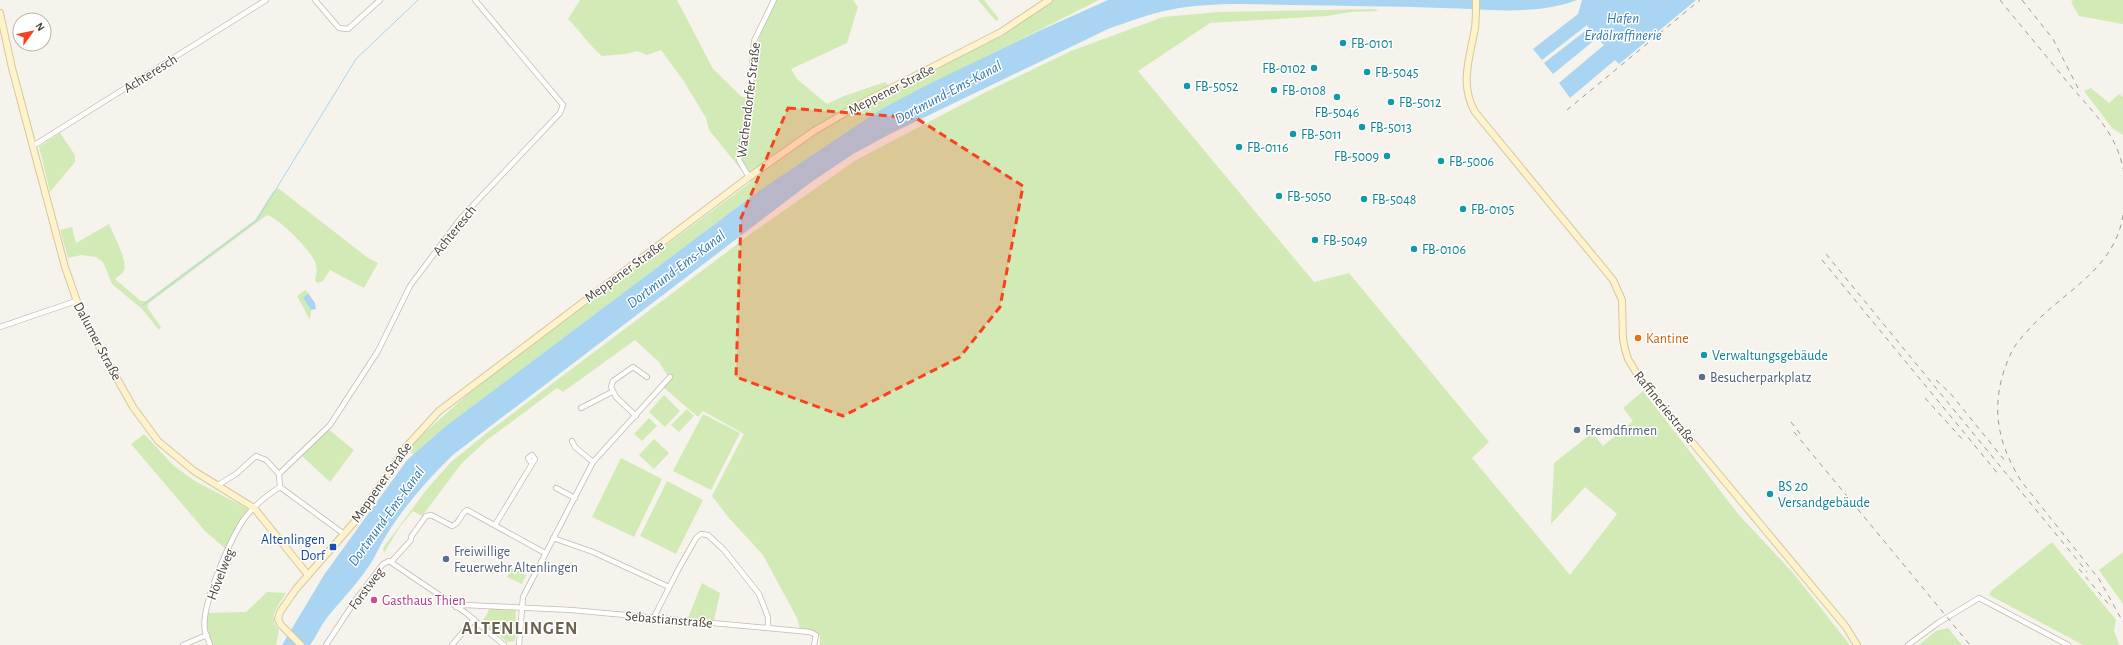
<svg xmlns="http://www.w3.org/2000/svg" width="2123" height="645" font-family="'Alegreya Sans',sans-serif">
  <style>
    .green { fill: #d2eab5 }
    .water { fill: #a9d4f2 }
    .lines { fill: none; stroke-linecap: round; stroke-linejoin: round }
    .stream { stroke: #a9d4f2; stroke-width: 1 }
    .street-casing { stroke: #c2bbae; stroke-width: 6 }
    .secondary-casing { stroke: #d6c79b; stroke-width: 8 }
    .street { stroke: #fff; stroke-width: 4.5 }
    .secondary { stroke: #fff3cd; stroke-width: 6 }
    .rail { stroke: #9a9a9a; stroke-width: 1; stroke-dasharray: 5 5; stroke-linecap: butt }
    .marked { fill: #fc3f1d; fill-opacity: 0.2; stroke: #fc3f1d; stroke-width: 3; stroke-dasharray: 8 5; stroke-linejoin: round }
    .culture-dot { fill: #0f9aa8; stroke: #fff; stroke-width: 1.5 }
    .food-dot { fill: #e8710a; stroke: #fff; stroke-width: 1.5 }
    .service-dot { fill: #5c6f8a; stroke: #fff; stroke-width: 1.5 }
    .transit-dot { fill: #1a4fb4; stroke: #fff; stroke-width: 1.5 }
    .hotel-dot { fill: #d1479c; stroke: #fff; stroke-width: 1.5 }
    .labels { text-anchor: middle; stroke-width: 3; stroke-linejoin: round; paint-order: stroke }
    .culture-label { font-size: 14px; fill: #0d838f; stroke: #fff; text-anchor: start }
    .street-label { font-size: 14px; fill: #4b4439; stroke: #fff }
    .food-label { font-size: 14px; fill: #c56008; stroke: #fff; text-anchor: start }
    .service-label { font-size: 14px; fill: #4e5e75; stroke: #fff; text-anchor: start }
    .transit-label { font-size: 14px; fill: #164399; stroke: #fff; text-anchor: end }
    .hotel-label { font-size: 14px; fill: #b23c85; stroke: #fff; text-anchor: start }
    .water-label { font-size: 15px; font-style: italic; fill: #2e7ab2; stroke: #fff }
    .district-label { font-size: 18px; font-weight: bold; letter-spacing: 1px; fill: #6e6250; stroke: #fff }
  </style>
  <rect width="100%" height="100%" fill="#f6f3ec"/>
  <g class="green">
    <path d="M 580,0 L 677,0 L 713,69 L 742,97 L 748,97 L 753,90 L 757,45 L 760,35 L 777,0 L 853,0 L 858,7 L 847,43 L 791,69 L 797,79 L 827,104 L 844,96 L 885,82 L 893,90 L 903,86 L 979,46 L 1052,0 L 1099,0 L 878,111 L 760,190 L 446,426 L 413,455 L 409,448 L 412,444 L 477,386 L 751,182 L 709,130 L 706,118 L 683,80 L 661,50 L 647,55 L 637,51 L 626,54 L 602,56 C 589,45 580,31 568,19 Z"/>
    <polygon points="978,0 984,0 999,19 996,21"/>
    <polygon points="2073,0 2123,0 2123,24 2079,16 2071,2"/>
    <polygon points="1374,9 1379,11 1351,12 1327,16 1210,23 1138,71 1314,282 1349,273 1489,442 1472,458 1570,575 1617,514 1585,487 1551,524 1554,463 1592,433 1603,446 1633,421 1623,408 1643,391 1739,515 1794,574 1850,645 820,645 820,636 816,632 800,629 797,618 763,555 729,518 712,496 744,434 703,411 698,417 663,387 669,378 659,362 635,340 563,392 557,388 487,440 462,463 422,516 413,511 399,528 384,553 383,548 427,489 450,463 488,432 752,233 856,160 986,92 1071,51 1163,17 1218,12"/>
    <polygon points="2091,88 2109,103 2119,94 2123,97 2123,135 2113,129 2084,91"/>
    <polygon points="60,133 75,155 75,162 50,192 39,147"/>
    <path d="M 278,188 L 368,258 L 378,263 L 364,288 L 330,270 L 323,281 L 318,283 L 315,281 C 316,275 318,269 315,262 C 311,251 279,218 267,215 L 149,303 L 147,307 L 161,327 L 159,330 L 142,309 L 112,284 L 103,262 L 96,257 L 81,255 L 68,258 L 60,230 L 72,227 L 76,243 L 109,224 C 113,233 128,262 124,270 C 123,274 118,276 115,279 L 141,301 L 146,301 L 255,220 L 272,193 Z"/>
    <polygon points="305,290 308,293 303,298 311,310 310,320 297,296"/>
    <polygon points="664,395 680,411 665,427 649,412"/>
    <polygon points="687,409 694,416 679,432 671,425"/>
    <polygon points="703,414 740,433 711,490 673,471"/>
    <polygon points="649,418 657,426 642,441 634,434"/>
    <polygon points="328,429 354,450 330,482 301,455"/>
    <polygon points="144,434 174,466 195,481 248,509 226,549 205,531 131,444"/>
    <polygon points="654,439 669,453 654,469 639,455"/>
    <polygon points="621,458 662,479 634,537 592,517"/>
    <polygon points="667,481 703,500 676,554 640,536"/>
    <polygon points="2052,542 2116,620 2114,631 2119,644 2117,645 2083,645 1989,595 1991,591"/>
    <polygon points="2123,552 2123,604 2099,570"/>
    <polygon points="511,568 526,575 522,584 507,577"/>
    <polygon points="702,583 720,593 714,620 688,618"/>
    <path d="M 267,592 L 286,593 C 278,606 267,617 279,630 L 276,645 L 211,645 L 205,631 L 207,613 L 246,612 Z"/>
    <polygon points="490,608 516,608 515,641 507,642 483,621"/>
    <polygon points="1948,628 1962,645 1919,645 1936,631"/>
  </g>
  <g class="water">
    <path d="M 1108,0 L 1577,0 C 1535,16 1486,9 1442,8 C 1391,6 1341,6 1290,5 C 1250,4 1208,2 1169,10 C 1148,14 1128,22 1108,29 L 890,134 L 853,154 L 810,183 L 454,454 C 425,482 394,517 376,554 C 366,575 341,600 326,619 C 320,627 316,637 310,645 L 282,645 L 324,575 L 407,460 L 446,426 L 760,190 L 878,111 L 925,86 L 1041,30 Z"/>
    <polygon points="1582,0 1696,0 1619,64 1615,60 1570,98 1559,83 1604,45 1597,38 1553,74 1544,63 1589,28 1587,25 1542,60 1533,49 1578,14"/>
    <polygon points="308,293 315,303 316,309 311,310 303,298"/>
  </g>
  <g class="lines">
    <polyline class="stream" points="143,305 257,220 356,59 418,0"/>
    <defs>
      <g id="street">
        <polyline points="315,0 339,28 348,29 380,0"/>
        <polyline points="33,146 266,0"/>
        <polyline points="749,177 739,160 750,97 754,41 774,0"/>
        <polyline points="0,327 76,301"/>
        <polyline points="581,408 612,392"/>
        <polyline points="636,416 616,397 611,387 613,381 633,367 647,377"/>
        <polyline points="572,441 575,447 593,462"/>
        <polyline points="279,474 330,425 378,351 410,286 460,219 560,113 563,105 475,0"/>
        <polyline points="218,485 236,474 256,456 266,460 279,474 280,487"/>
        <polyline points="556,488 575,498"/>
        <polyline points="495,525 535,459 532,455 528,458 532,464"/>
        <polyline points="553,538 593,552 669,587"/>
        <path d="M 391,562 L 411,540 L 411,537 L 426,516 L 431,515 L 452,526 C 460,524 460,514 467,510 L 545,553"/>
        <polyline points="456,607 465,605 571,610 810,632 816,635 814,645"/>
        <polyline points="654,617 678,570 696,538 701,534 708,535 724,550 759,594 768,617 768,628"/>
        <polyline points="183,645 207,635"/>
        <path d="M 210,645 C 209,640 206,636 205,631 C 200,607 230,540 244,519 C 253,507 267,495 280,487 L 344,534"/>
        <polyline points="326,645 357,598 383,564 389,561 466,613 504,645"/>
        <polyline points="452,645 474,619"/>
        <polyline points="519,645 523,597 593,462 670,377"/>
        <polyline points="1908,645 1938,623 1979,598 2068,645"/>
      </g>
      <g id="secondary">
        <path d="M 1476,0 C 1476,9 1476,19 1475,28 C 1470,57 1459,84 1475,112 L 1613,280 L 1622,300 L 1623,339 L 1625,349 L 1628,359 L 1642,382 L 1846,627 L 1857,645"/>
        <polyline points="0,13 12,68 65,267 80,310 92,334 133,407 158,441 194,471 254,508 308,575"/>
        <polyline points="301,645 281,625 278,619 280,612 296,589 357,519 406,447 439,411 749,177 814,131 862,103 1001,32 1049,0"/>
      </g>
    </defs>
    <use href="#street" class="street-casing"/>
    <use href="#secondary" class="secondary-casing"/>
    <use href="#street" class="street"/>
    <use href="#secondary" class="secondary"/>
    <g class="rail">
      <path d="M 2000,0 C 2021,26 2043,52 2064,78 C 2088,108 2116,130 2123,169"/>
      <polyline points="2022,0 2053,39 2078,88"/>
      <polyline points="1567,110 1700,0"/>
      <path d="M 2123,215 C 2115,269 2064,291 2031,327 C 2024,335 2016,343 2012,351 C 2006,363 2001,378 1999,392 C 1994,425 2004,453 2021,481 L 2099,579 L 2123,622"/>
      <polyline points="1826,254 2087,572"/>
      <polyline points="1822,260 1999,475"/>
      <polyline points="1936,380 1950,393 2006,462"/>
      <polyline points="1925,398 1964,441"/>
      <polyline points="1791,422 1801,435"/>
      <polyline points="1794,432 1970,645"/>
      <polyline points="2079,569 2111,607"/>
    </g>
  </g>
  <path class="marked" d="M 788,108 L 916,118 L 1023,186 L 1000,307 L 960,357 L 843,416 L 736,377 L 741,218 Z"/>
  <g class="culture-dot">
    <circle cx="1343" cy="43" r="4"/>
    <circle cx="1314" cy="68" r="4"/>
    <circle cx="1367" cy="72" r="4"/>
    <circle cx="1187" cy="86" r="4"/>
    <circle cx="1274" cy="90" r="4"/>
    <circle cx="1337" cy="97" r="4"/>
    <circle cx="1391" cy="102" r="4"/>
    <circle cx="1362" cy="127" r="4"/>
    <circle cx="1293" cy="134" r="4"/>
    <circle cx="1239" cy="147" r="4"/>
    <circle cx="1387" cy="156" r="4"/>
    <circle cx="1441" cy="161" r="4"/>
    <circle cx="1279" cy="196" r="4"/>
    <circle cx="1364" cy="199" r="4"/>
    <circle cx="1463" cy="209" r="4"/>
    <circle cx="1315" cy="240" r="4"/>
    <circle cx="1414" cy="249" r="4"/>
    <circle cx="1704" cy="355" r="4"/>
    <circle cx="1770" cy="494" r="4"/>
  </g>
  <circle class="food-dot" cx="1638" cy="338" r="4"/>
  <g class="service-dot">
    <circle cx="1702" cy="377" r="4"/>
    <circle cx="1577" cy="430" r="4"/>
    <circle cx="446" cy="559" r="4"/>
  </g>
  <rect class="transit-dot" x="329" y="543" width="8" height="8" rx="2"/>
  <circle class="hotel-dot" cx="374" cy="600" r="4"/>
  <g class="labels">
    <g class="culture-label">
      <text x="1351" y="48">FB-0101</text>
      <text x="1306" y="73" text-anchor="end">FB-0102</text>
      <text x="1375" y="77">FB-5045</text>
      <text x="1195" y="91">FB-5052</text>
      <text x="1282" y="95">FB-0108</text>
      <text x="1399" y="107">FB-5012</text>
      <text x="1337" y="117" text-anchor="middle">FB-5046</text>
      <text x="1370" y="132">FB-5013</text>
      <text x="1301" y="139">FB-5011</text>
      <text x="1247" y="152">FB-0116</text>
      <text x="1379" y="161" text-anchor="end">FB-5009</text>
      <text x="1449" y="166">FB-5006</text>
      <text x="1287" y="201">FB-5050</text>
      <text x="1372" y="204">FB-5048</text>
      <text x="1471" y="214">FB-0105</text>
      <text x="1323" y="245">FB-5049</text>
      <text x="1422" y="254">FB-0106</text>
      <text x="1712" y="360">Verwaltungsgebäude</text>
      <text x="1778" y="491">BS 20<tspan x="1778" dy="16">Versandgebäude</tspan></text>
    </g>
    <g class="street-label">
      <text transform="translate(150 73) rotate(-32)" y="5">Achteresch</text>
      <text transform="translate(891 89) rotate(-27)" y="5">Meppener Straße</text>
      <text transform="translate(748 100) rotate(-83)" y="5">Wachendorfer Straße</text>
      <text transform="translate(454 230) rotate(-51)" y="5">Achteresch</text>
      <text transform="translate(624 271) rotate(-36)" y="5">Meppener Straße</text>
      <text transform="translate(98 341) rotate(62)" y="5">Dalumer Straße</text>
      <text transform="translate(1665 407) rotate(51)" y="5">Raffineriestraße</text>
      <text transform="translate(381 482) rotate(-55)" y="5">Meppener Straße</text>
      <text transform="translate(220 574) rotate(-69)" y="5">Hövelweg</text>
      <text transform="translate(366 588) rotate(-53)" y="5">Forstweg</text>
      <text transform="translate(669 619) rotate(5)" y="5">Sebastianstraße</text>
    </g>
    <g class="food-label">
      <text x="1646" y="343">Kantine</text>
    </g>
    <g class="service-label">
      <text x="1710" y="382">Besucherparkplatz</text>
      <text x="1585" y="435">Fremdfirmen</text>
      <text x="454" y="556">Freiwillige<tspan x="454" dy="16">Feuerwehr Altenlingen</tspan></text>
    </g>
    <g class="transit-label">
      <text x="325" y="544">Altenlingen<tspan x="325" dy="16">Dorf</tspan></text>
    </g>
    <g class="hotel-label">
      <text x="382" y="605">Gasthaus Thien</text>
    </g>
    <g class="water-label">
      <text x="1623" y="23">Hafen<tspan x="1623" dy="17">Erdölraffinerie</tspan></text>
      <text transform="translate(948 92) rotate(-28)" y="5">Dortmund-Ems-Kanal</text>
      <text transform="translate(676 269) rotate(-37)" y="5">Dortmund-Ems-Kanal</text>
      <text transform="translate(386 516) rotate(-54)" y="5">Dortmund-Ems-Kanal</text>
    </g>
    <g class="district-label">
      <text x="520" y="634">ALTENLINGEN</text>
    </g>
  </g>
  <g transform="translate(32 32) rotate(57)"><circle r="19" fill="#ffffff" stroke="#b7b4b0"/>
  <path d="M0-3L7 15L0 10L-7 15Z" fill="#fc3f1d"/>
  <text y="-6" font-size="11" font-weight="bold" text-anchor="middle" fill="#4b4439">N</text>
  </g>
</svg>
